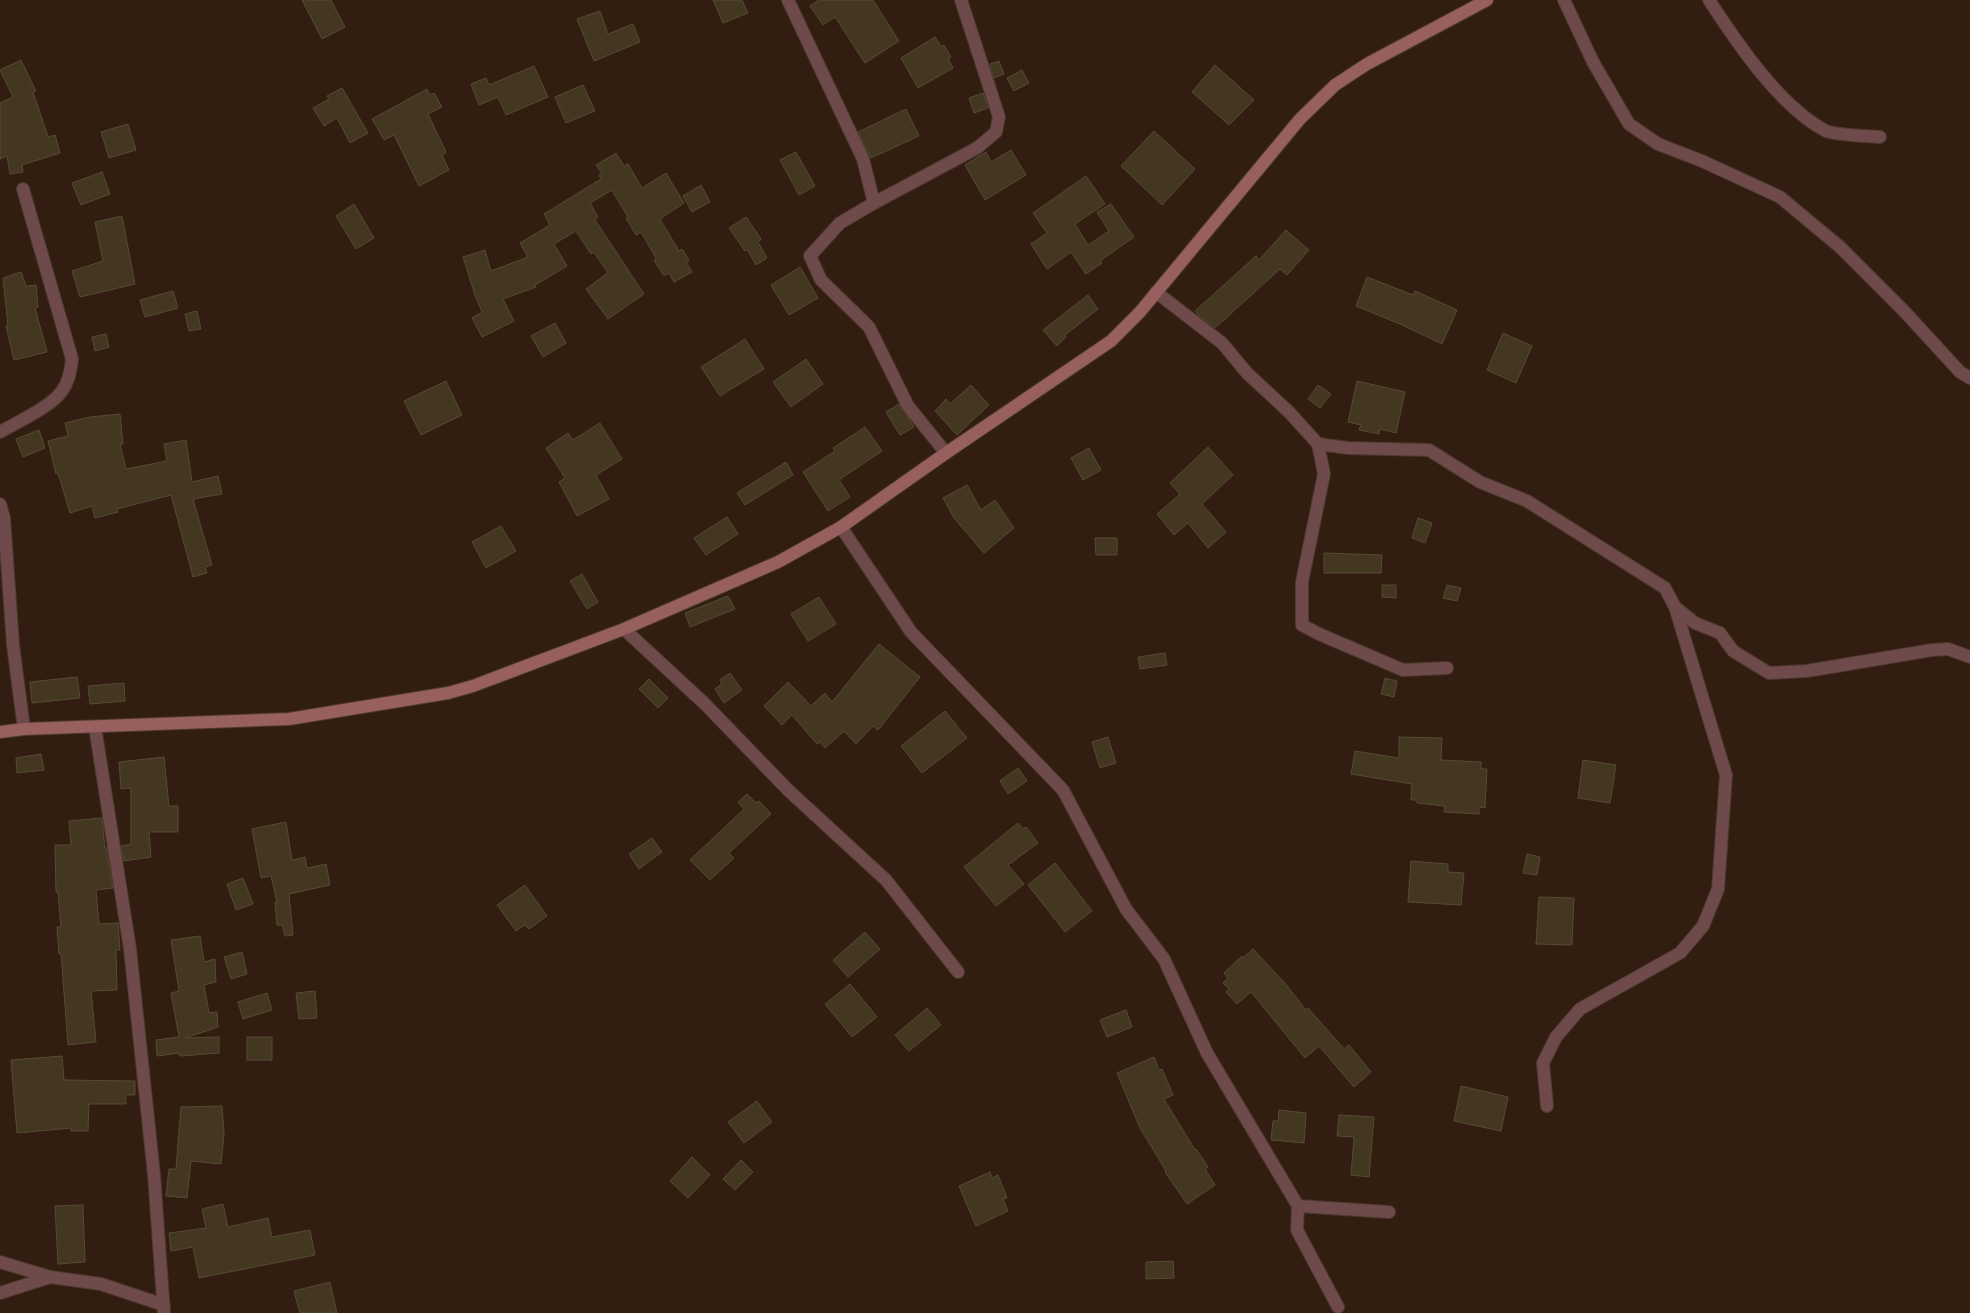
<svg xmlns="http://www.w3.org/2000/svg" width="1970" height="1313" font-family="'PT Sans',sans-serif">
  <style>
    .building { fill: #443721; stroke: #574a34 }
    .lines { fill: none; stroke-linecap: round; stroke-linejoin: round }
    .street-casing { stroke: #4d392d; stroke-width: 14 }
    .secondary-casing { stroke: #4d392d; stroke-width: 14 }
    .street { stroke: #6e4a4a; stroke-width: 12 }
    .secondary { stroke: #985f5f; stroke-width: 12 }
  </style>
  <rect width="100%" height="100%" fill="#321d11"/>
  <g class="building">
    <polygon points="302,0 331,0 345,27 322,39"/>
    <polygon points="713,0 742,0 748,13 723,23"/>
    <polygon points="819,0 873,0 899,41 865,63 835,17 823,25 810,6"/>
    <polygon points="600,11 608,34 633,24 640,42 594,61 577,19"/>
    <polygon points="935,37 941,47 944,45 951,57 948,58 953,68 918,88 901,58"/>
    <polygon points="21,60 36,91 33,92 48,137 55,135 60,153 22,165 23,172 10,174 7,156 0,159 0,103 13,97 0,70"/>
    <polygon points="999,61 1004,74 994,78 990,64"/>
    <polygon points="1215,65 1254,100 1229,125 1192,92"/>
    <polygon points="534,66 548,97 506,115 498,97 479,105 471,84 486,78 489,85"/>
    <polygon points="1022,70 1029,83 1014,91 1007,78"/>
    <polygon points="583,85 595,111 566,123 555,97"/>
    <polygon points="342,88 368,133 350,143 337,118 324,126 313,108 329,99 327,96"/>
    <polygon points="427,89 430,95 434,93 442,107 428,114 446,152 442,155 449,170 419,186 394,135 384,140 372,119"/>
    <polygon points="983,93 988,108 974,113 969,98"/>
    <polygon points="906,109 919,136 871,158 858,132"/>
    <polygon points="128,124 136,150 109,158 101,132"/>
    <polygon points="1154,131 1195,169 1162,205 1121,166"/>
    <polygon points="1011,150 1026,175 985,200 965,165 986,152 991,162"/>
    <polygon points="796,152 815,186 799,195 780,160"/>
    <polygon points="616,153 624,166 628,164 642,188 666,173 684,203 660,219 679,251 682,249 689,260 686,262 692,272 674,282 669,273 664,276 654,260 656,258 641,232 636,235 626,218 628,217 612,190 590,203 598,217 595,220 644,294 608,319 586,289 608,273 594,252 591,254 576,231 554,244 567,266 535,285 536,287 503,299 514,321 482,337 472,318 482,312 475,295 463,257 485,250 491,271 528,257 520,243 550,225 544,214 601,179 599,175 602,174 596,165"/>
    <polygon points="102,172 110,194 81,205 72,183"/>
    <polygon points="1086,176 1105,204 1075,224 1088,245 1109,231 1097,212 1111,204 1134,237 1100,261 1102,263 1086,274 1071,252 1047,269 1031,244 1047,233 1033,213"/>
    <polygon points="701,185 710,202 692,212 683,196"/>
    <polygon points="354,204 374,238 356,249 336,216"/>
    <polygon points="122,216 135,284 80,297 72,271 103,261 95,222"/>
    <polygon points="746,217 761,239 758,242 767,258 756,265 747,249 745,251 729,228"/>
    <polygon points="1286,230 1309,250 1287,275 1280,269 1215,328 1198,315 1195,311 1256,256 1259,260"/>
    <polygon points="800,267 818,298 789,315 771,285"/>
    <polygon points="21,272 26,286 36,285 38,307 35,308 47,352 14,360 6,326 8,326 3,278"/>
    <polygon points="1367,277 1413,295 1415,291 1457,310 1442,344 1400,324 1356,306"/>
    <polygon points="173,291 178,308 145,317 140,300"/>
    <polygon points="1088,295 1098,309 1065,335 1066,337 1057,346 1043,330"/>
    <polygon points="197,311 201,329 189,331 185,314"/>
    <polygon points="555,323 566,343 543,357 531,336"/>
    <polygon points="1503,333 1532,346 1516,383 1487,370"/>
    <polygon points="106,334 109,347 95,351 92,337"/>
    <polygon points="745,339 764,369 720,396 701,367"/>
    <polygon points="806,359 823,384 791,407 773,382"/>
    <polygon points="446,381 462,415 421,435 404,401"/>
    <polygon points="1357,381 1405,392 1396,433 1380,429 1379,434 1359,430 1361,425 1348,422"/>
    <polygon points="971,385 989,405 957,435 935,411 946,399 950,404"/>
    <polygon points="1318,385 1331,394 1320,408 1308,399"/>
    <polygon points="899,404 914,427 900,435 886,412"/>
    <polygon points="120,414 123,444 120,444 126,469 167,461 164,444 186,440 192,482 218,476 222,494 193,499 212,565 205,567 207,573 193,577 171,495 117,509 118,512 95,518 92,506 70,513 58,473 56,474 48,441 68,436 65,423 90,417"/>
    <polygon points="600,423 622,459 596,475 609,499 577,516 559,482 565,478 546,448 568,433 573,440"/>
    <polygon points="865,427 882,451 839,480 850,497 828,511 803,472 835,451 833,448"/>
    <polygon points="39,430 45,448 23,457 16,439"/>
    <polygon points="1208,447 1233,475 1202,504 1226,532 1208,548 1188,523 1174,535 1157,514 1180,494 1170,483"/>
    <polygon points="1089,448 1101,470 1083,480 1071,458"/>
    <polygon points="786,462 793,475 745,505 737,493"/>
    <polygon points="967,485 981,510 995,500 1014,528 984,553 954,518 943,498"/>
    <polygon points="727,517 738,534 706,555 694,538"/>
    <polygon points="1418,518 1432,523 1425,543 1412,538"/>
    <polygon points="501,526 516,551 486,568 472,542"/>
    <polygon points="1095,538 1117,538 1117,555 1096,555"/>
    <polygon points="1324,553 1382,555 1381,573 1324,573"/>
    <polygon points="582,574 598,602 587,609 570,581"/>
    <polygon points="1382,585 1396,585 1396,598 1382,597"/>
    <polygon points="1447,585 1461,588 1457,601 1443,598"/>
    <polygon points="728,596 735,609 690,627 685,613"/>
    <polygon points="819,597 836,624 808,641 791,614"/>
    <polygon points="879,644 920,677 878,730 873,726 856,744 844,731 825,748 820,742 817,744 792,715 782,725 764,706 788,682 811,706 825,693 832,702"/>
    <polygon points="1165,653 1167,665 1140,669 1138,657"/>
    <polygon points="730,673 742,690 724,703 715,689 722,684 720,680"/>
    <polygon points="77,677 80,698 32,703 30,682"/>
    <polygon points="1385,678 1397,681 1394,697 1381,694"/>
    <polygon points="649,679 668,698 658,708 639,689"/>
    <polygon points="124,683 125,701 90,704 88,686"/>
    <polygon points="945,711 967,738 922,773 901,746"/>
    <polygon points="1108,737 1116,763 1100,768 1092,742"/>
    <polygon points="1399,737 1442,738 1441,760 1481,762 1481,769 1487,769 1485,808 1479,807 1479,814 1444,812 1445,806 1417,803 1417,800 1411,800 1412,784 1351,774 1355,751 1399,758"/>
    <polygon points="41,754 44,770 17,773 16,758"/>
    <polygon points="164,757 169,806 178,806 178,832 149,832 151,857 124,861 121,846 131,844 131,788 121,789 119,762"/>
    <polygon points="1583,760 1616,765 1610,803 1578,798"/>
    <polygon points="1018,768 1027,781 1008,794 1000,781"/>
    <polygon points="747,794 756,803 759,801 771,814 729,853 734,858 710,880 690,860 744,809 738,802"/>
    <polygon points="102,818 105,848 106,847 113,888 96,890 99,924 118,923 120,950 116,950 117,990 91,991 96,1042 68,1045 61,954 59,954 57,927 61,927 58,892 56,892 55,845 71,845 69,821"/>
    <polygon points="286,822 292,860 305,857 307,868 326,864 330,885 289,894 293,935 285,936 282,925 277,925 275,902 277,902 271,876 261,878 252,829"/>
    <polygon points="1018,823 1023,829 1026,827 1038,843 1008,865 1024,884 996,906 964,867"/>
    <polygon points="652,838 662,852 639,869 629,854"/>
    <polygon points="1527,854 1540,857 1537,875 1523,873"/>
    <polygon points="1411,861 1448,864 1448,872 1464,873 1461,905 1408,902"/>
    <polygon points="1055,863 1092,911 1065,932 1028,885"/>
    <polygon points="243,878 253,904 236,910 227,884"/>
    <polygon points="525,885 547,916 529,929 525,925 516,931 497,905"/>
    <polygon points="1539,897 1574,898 1572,945 1536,944"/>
    <polygon points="865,932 880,949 848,977 833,960"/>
    <polygon points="200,936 204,962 215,959 216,982 204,985 209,1013 217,1012 218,1027 185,1038 219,1037 219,1053 180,1056 179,1053 157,1056 156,1040 179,1037 171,993 179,991 171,940"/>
    <polygon points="1253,949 1284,982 1306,1010 1308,1008 1344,1049 1349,1045 1371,1072 1354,1087 1319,1046 1305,1058 1251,992 1237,1004 1226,992 1229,989 1223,983 1228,978 1224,973 1242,956 1243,958"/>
    <polygon points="242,952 247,974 231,979 224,957"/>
    <polygon points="850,984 877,1017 852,1037 825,1004"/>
    <polygon points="315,991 317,1018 299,1019 296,993"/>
    <polygon points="267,993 272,1010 243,1019 238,1002"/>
    <polygon points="927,1008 941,1025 909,1051 895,1035"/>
    <polygon points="1126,1010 1132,1027 1107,1037 1100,1020"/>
    <rect x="247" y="1037" width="25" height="23"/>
    <polygon points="62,1056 64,1080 135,1081 135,1095 126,1095 126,1104 89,1104 88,1131 71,1131 71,1128 17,1133 11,1060"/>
    <polygon points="1154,1057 1159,1070 1162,1069 1173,1095 1164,1099 1195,1150 1196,1149 1208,1167 1205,1169 1215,1185 1187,1204 1165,1172 1166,1171 1140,1128 1117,1073"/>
    <polygon points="1461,1086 1508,1097 1501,1131 1454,1121"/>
    <polygon points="757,1101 772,1122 744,1143 728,1122"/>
    <polygon points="222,1106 224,1134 221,1164 191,1161 187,1198 166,1196 169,1169 176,1169 181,1107"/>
    <polygon points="1279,1110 1306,1113 1304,1143 1271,1140 1273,1121 1278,1121"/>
    <polygon points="1339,1115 1374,1117 1369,1177 1351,1175 1354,1137 1337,1136"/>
    <polygon points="692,1157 710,1175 688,1198 670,1181"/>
    <polygon points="741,1160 753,1172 735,1190 723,1179"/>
    <polygon points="990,1172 992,1178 998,1175 1007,1198 1003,1199 1008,1211 976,1226 959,1186"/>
    <polygon points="223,1204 228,1227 268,1218 272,1237 310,1230 315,1255 199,1278 193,1247 171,1251 169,1233 206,1228 202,1209"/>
    <polygon points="83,1205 85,1262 58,1264 55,1206"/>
    <polygon points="1173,1261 1174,1278 1146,1279 1146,1262"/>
    <polygon points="330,1282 337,1313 300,1313 294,1291"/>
  </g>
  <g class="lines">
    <defs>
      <g id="street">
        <polyline points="788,0 863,159 874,203 840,223 810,256 821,280 869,327 908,406 946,453"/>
        <polyline points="1564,0 1593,62 1629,124 1658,144 1702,161 1780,197 1840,247 1904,311 1960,372 1970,378"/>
        <path d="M 1709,0 C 1737,43 1780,107 1826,131 C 1834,135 1868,136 1880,137"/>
        <polyline points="874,203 977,148 996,132 999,117 961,0"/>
        <polyline points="1156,292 1222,343 1247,373 1289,412 1318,444 1348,448 1429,450 1480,482 1527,501 1665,588 1675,607 1695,623 1720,633 1733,651 1769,673 1807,671 1932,650 1948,649 1970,657"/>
        <path d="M 0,432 C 16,423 52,406 62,391 C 69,382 71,369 72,359 L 23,189"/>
        <polyline points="1318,444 1324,474 1302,582 1302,625 1319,634 1403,670 1447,668"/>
        <polyline points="0,504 4,518 13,645 24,729"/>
        <polyline points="841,527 911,632 1063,790 1126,909 1164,959 1207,1053 1298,1206 1297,1230 1338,1307"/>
        <polyline points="624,629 705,704 788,790 886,880 958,972"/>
        <polyline points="95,727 130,949 154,1175 164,1313"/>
        <polyline points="1547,1106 1543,1063 1556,1037 1580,1009 1680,953 1703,926 1718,889 1726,775 1675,607"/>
        <polyline points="1298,1206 1389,1212"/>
        <polyline points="0,1262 50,1277 101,1284 164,1305"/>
        <polyline points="0,1293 50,1277"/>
      </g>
      <polyline id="secondary" points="0,732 24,729 289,719 448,693 473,686 624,629 778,562 841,527 946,453 1111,341 1140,312 1300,119 1335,85 1367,64 1487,0"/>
    </defs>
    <use href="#street" class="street-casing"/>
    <use href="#secondary" class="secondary-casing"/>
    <use href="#street" class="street"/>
    <use href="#secondary" class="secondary"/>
  </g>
</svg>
